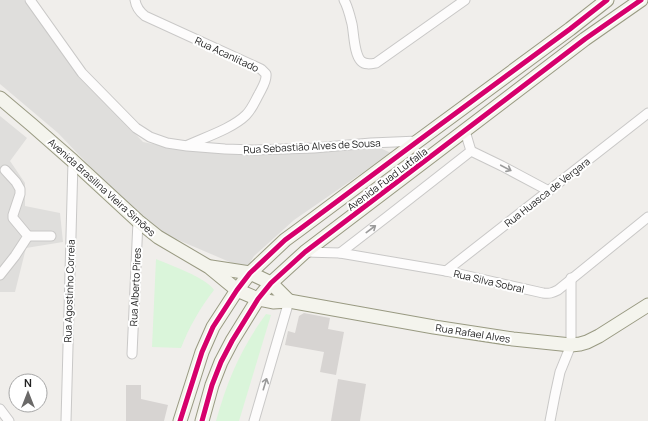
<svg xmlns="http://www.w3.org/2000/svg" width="648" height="421" font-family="Manrope,sans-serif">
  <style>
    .residential { fill: #dfdedc }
    .park { fill: #daf5da }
    .building { fill: #d7d4d2 }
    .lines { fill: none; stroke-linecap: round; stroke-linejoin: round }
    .street-casing { stroke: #c9c8c7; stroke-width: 11 }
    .secondary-casing { stroke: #999a82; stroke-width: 15 }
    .street { stroke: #fdfcfc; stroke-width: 9 }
    .secondary { stroke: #f4f4ed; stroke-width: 13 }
    .cycleway-casing { stroke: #fff; stroke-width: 8 }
    .cycleway { stroke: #d6006c; stroke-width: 5 }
    .oneway { stroke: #9a9a9a }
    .labels { text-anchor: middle; stroke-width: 4; stroke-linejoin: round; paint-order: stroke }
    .street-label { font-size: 10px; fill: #222; stroke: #fff }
  </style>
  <rect width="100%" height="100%" fill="#f0eeeb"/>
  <g class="residential">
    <polygon points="0,0 24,0 84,80 143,142 173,148 204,152 241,153 378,147 391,153 294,220 254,256 246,269 148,227 58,133 0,84"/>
    <polygon points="0,116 27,138 10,161 25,183 25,206 60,213 63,242 26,248 15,292 0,292"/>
  </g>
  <g class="park">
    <path d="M 156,259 C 170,265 207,278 214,290 C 200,308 189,327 181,348 L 152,347 Z"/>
    <path d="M 266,314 L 271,315 L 239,421 L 216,421 C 227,381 241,348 266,314 Z"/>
  </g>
  <g class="building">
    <polygon points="304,313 330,318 328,329 344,332 336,375 320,372 324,352 285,345 288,331 295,333 299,316"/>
    <polygon points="338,379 366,384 360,421 331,421"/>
    <polygon points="126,385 141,385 141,399 168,405 164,421 126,421"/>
  </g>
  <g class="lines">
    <defs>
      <g id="street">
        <polyline points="30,0 82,73 136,128 150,137 167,143 187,146 225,149 254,150 314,148 371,143 418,141"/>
        <path d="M 135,0 C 136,7 140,12 145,16 L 261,69 L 266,74 C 267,81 262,88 259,94 C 255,101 252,109 246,115 C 233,128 206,137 188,145"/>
        <path d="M 344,0 C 348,7 350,16 352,24 C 354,34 354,54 361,61 C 365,65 370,64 376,63 L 465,0"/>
        <polyline points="471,151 502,166 549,191"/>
        <polyline points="28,236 51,236"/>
        <path d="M 305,252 L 340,253 L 446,271 L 543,293 C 549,294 552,293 558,290 L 648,217"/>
        <polyline points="340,253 388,216 471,151 465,131"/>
        <polyline points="446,271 648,113"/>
        <polyline points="0,275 15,256 28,236 13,218 13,215 20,194 20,189 16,182 5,170"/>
        <polyline points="132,354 138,221"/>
        <polyline points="0,409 9,421"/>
        <polyline points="66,421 73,161"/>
        <polyline points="254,421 289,301"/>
        <polyline points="550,421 555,395 560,372 571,345 571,278"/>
      </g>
      <g id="secondary">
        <polyline points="0,98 32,125 73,161 138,221 158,237 209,267 237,290 258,299 273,302 289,301 434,327 513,339 571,345 580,344 587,342 599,336 648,305"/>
        <polyline points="211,267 250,273 271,283 289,301"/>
        <polyline points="180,421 202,352 213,327 237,290 250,273 285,240 300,229 418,141 570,29 607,0"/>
        <polyline points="202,421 212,385 221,362 232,341 258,299 271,283 305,252 585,39 641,0"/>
      </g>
    </defs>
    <use href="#street" class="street-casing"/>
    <use href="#secondary" class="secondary-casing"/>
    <use href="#street" class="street"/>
    <use href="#secondary" class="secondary"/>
    <defs>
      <g id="cycleway">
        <polyline points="180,421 202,352 213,327 237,290 250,273 285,240 300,229 418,141 570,29 607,0"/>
        <polyline points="202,421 212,385 221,362 232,341 258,299 271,283 305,252 585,39 641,0"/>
      </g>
    </defs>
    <use href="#cycleway" class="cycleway-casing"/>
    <use href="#cycleway" class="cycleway"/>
  </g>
  <defs><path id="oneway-shaft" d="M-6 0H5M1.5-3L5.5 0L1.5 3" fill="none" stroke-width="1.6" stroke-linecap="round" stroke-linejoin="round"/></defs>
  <g class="oneway">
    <use href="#oneway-shaft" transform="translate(506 168) rotate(28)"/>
    <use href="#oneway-shaft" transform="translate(371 229) rotate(-37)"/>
    <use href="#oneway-shaft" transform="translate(265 384) rotate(-73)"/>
  </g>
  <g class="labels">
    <g class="street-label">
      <text transform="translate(227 54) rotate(25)" y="4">Rua Acanlitado</text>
      <text transform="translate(312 146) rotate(-3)" y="4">Rua Sebastião Alves de Sousa</text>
      <text transform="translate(387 179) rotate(-37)" y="4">Avenida Fuad Lutfalla</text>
      <text transform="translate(102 187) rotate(42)" y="4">Avenida Brasilina Vieira Simões</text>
      <text transform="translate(547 192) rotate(-38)" y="4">Rua Huasca de Vergara</text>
      <text transform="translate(489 281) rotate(13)" y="4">Rua Silva Sobral</text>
      <text transform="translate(135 287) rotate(-87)" y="4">Rua Alberto Pires</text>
      <text transform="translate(69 291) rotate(-88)" y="4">Rua Agostinho Correia</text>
      <text transform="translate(473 333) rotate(9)" y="4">Rua Rafael Alves</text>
    </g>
  </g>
  <g transform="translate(28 393)"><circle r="19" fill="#ffffff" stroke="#a7a7a7"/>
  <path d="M0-3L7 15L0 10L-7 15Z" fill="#6a6968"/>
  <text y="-6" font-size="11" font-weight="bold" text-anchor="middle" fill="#222222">N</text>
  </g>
</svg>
